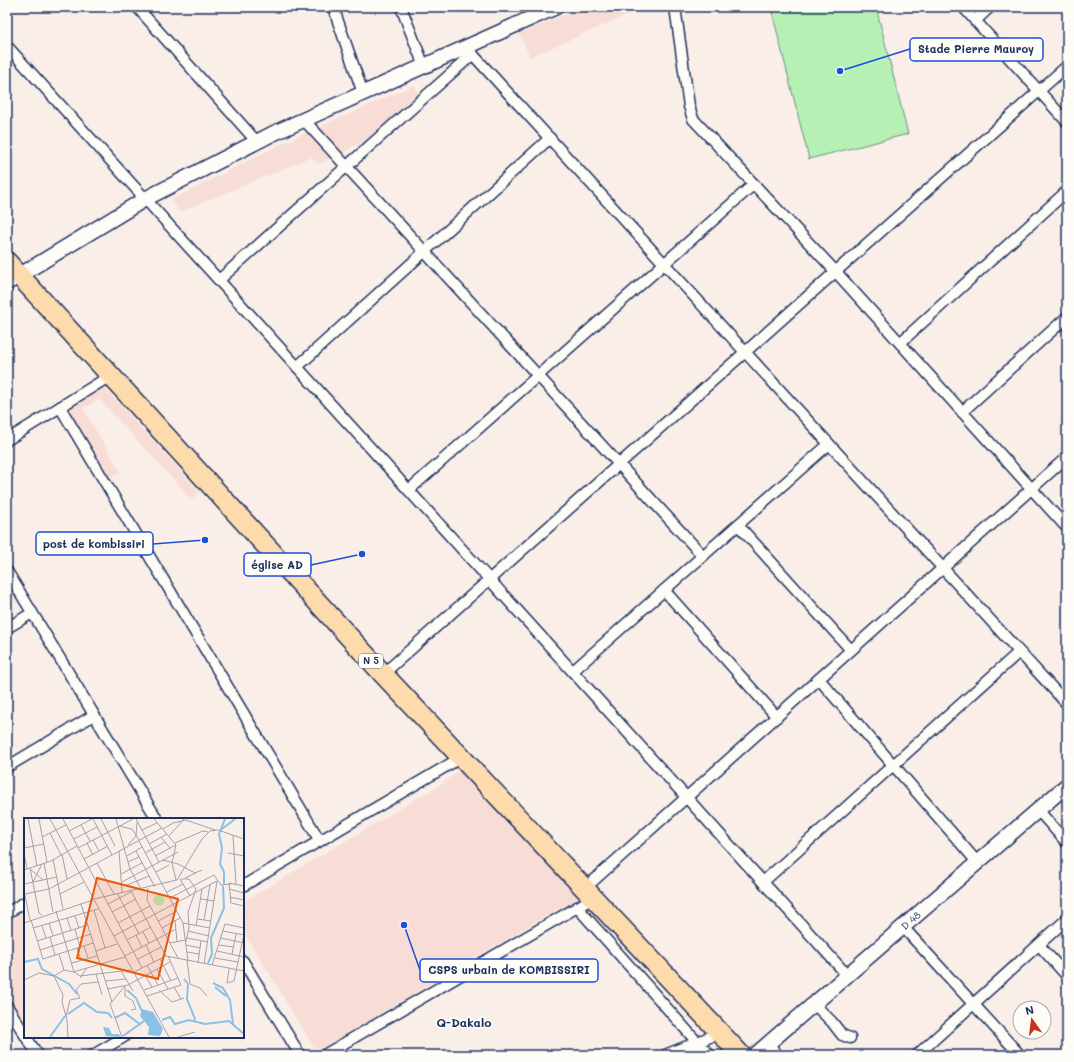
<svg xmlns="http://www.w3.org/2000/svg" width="1074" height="1062" font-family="Mali,sans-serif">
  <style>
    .built { fill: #f7ddd6 }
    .green { fill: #b6f0b4; stroke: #689089 }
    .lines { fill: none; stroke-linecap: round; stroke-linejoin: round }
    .street-casing { stroke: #1b2f5e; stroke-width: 13 }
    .secondary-casing { stroke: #1b2f5e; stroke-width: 17 }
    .highway-casing { stroke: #1b2f5e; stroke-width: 22 }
    .street { stroke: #fdfcf7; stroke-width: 10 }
    .secondary { stroke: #fdfcf7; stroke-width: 14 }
    .highway { stroke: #fddbac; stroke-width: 19 }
    .labels { text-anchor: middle; stroke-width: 3.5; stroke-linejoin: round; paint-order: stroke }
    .shield { fill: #fdfcf7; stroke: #5f6c8c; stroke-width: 1 }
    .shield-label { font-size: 9px; font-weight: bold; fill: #1b2f5e }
    .street-label { font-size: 10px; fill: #1b2f5e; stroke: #fdfcf7 }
    .quarter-label { font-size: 12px; font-weight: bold; fill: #1b2f5e; stroke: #fdfcf7 }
    .inset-river { fill: none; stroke: #89c1e7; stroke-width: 2 }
    .inset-road { fill: none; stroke: #a1a2b1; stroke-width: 1 }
    .view { fill: #e8590c; fill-opacity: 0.15; stroke: #e8590c; stroke-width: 2 }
    .inset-edge { fill: none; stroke: #1b2f5e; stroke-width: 2 }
    .leader { fill: none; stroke: #1d4ed8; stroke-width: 1.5 }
    .callout-dot { fill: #1d4ed8; stroke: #fdfcf7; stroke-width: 1.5 }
    .callout { fill: #fdfcf7; stroke: #1d4ed8; stroke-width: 1.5 }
    .callout-label { font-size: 11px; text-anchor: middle; font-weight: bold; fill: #1b2f5e }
  </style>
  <rect width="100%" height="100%" fill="#faeee8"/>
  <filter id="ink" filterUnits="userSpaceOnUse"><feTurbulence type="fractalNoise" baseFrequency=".025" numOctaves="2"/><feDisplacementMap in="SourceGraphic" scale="8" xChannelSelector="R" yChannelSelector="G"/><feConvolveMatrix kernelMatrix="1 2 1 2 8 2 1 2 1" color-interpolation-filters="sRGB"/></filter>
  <g filter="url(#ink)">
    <g class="built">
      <polygon points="583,7 646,7 530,57 519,34"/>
      <polygon points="414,85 422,100 362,153 356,145 319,164 312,157 180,212 171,200 277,146"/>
      <polygon points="100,383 200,492 192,500 99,399 83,409 121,472 105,482 60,407"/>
      <polygon points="468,764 593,898 563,916 558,909 320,1049 313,1046 243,931 243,902 443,783"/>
      <polygon points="25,902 25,1035 7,1006 7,913"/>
    </g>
    <polygon class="green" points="777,7 876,7 908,134 809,159 771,8"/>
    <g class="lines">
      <defs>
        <g id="street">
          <polyline points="137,7 257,142"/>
          <polyline points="333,7 363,93"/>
          <polyline points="401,7 424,66"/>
          <polyline points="675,7 689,106 693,119 836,272 1067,528"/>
          <polyline points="963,7 1067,122"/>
          <polyline points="975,21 990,7"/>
          <polyline points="7,46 847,975"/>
          <polyline points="466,47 1067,704"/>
          <polyline points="304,120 703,556"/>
          <polyline points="219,280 473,54"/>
          <polyline points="900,343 1067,191"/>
          <polyline points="297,367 550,138"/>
          <polyline points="60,407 320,841"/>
          <polyline points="962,412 1067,317"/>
          <polyline points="7,440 110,376"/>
          <polyline points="409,490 754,184"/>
          <polyline points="738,525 851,650"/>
          <polyline points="7,571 157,819"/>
          <polyline points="664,590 777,717"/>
          <polyline points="7,628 32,613"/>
          <polyline points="573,671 829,444"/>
          <polyline points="383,674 1067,66"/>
          <polyline points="819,679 977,862"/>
          <polyline points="7,767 94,715"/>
          <polyline points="1038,810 1067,843"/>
          <polyline points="763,882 1019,652"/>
          <polyline points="243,886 462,757"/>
          <polyline points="584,889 1067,457"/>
          <polyline points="577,907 697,1042 710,1055"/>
          <polyline points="7,913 25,902"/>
          <polyline points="903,927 1020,1055"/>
          <polyline points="1039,945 1067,976"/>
          <polyline points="243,961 300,1055"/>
          <polyline points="814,1004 832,1022 842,1035 850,1038"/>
          <polyline points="7,1006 25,1035"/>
          <polyline points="26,1037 38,1055"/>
          <polyline points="768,1044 778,1055"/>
          <polyline points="93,1055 124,1037"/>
          <polyline points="324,1055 593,898"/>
          <polyline points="665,1055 720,1033"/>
          <polyline points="917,1055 1067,919"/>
        </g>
        <g id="secondary">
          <polyline points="7,283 145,199 272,134 556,7"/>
          <path id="s1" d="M 755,1055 L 1067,785"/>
        </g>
        <polyline id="highway" points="7,262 383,674 741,1055"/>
      </defs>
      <use href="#street" class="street-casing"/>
      <use href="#secondary" class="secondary-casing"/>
      <use href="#highway" class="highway-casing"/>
      <use href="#street" class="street"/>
      <use href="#secondary" class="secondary"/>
      <use href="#highway" class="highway"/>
    </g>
  </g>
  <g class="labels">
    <rect class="shield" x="359" y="654" width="24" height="14" rx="3"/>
    <g class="shield-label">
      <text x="371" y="664">N 5</text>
    </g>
    <g class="street-label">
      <text dy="4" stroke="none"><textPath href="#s1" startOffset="206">D 48</textPath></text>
    </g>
    <g class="quarter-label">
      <text x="464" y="1027">Q-Dakalo</text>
    </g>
  </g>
  <g transform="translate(24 818)">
    <rect width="220" height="220" fill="#faeee8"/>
    <path d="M129.5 82a5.5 5.5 0 1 1 11 0a5.5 5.5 0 1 1-11 0Z" fill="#b6f0b4"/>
    <path d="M 118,191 L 129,194 L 139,211 L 136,218 L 124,217 L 125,209 L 116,198 ZM 79,209 L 85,210 L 88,216 L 95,216 L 97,219 L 82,218 Z" fill="#89c1e7"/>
    <path class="inset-river" d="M 198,11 L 211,1M 200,66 L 200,54 L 196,46 L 198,30 L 195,16 L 201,1M 0,144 L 14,141 L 18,151 L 45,166 L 53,176M 184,145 L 188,136 L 187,120 L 200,90 L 199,68M 160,161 L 164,166 L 163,181 L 171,201 L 170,204M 189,165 L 199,170 L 206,182 L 209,206M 191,169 L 202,178M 103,172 L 112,180 L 118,193M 44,196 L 60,185 L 73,194 L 84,195 L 88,200M 91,200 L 101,195 L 117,207M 138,202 L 146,199 L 151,206 L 165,202 L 181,206 L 205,203 L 220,216M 99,218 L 120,203M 26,219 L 41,198"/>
    <path class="inset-road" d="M 4,1 L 13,48M 15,1 L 23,44M 26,1 L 145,219M 39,1 L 118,150M 69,1 L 88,37M 77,1 L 91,28M 92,1 L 106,51 L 117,71M 112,1 L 135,44M 130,1 L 152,27 L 148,45 L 152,62M 57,7 L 66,23M 95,8 L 108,11 L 115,22M 139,11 L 149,5 L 162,2 L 191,12M 118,12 L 133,5M 45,13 L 68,1M 26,15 L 37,37M 209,17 L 212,67M 145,18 L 160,1M 18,19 L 42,7M 137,19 L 146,30M 50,21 L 73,9M 69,22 L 75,33M 115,23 L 159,105 L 164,143M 63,25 L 69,37M 151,25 L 179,13 L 184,14M 125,26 L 143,16M 104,27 L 112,18 L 113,4M 0,30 L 20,26M 54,30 L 109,1M 95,33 L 98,74M 112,33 L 131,69M 0,35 L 3,51M 121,35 L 141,24M 204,35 L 220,38M 38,36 L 43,61M 103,38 L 118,29M 131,38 L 152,27M 29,41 L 39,91M 60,41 L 84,28M 139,42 L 154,46 L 171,55 L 178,52M 104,44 L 115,39M 20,45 L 29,94M 73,45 L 90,76M 6,50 L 15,95 L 18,97M 6,51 L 19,62M 0,52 L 27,43 L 53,28M 132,54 L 145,47M 97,56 L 118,45M 161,60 L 172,55M 156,61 L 166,78M 157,61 L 165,61 L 172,71 L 164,94 L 165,109 L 162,124M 9,64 L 18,46M 98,64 L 154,34M 0,66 L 33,59M 103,67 L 125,58M 220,68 L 205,65 L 207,85 L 220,88M 124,70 L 123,82 L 154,140M 205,71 L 220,75M 0,73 L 6,102M 107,73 L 142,138M 143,74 L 159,66M 93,75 L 115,116M 1,76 L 25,71 L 138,10M 36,76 L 60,64M 206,79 L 220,82M 146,80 L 190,57 L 197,67 L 207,66M 70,81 L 153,62 L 178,21 L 186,13 L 194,12 L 220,21M 177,81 L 190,83M 57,86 L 88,184M 84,86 L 107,74M 70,92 L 81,130M 32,93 L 50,154 L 56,158M 88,94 L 112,81M 60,95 L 74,91M 51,98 L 55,110M 43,100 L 47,112M 173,101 L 187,103M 7,102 L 19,141 L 69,125M 151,102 L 153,124M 180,102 L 186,67M 134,103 L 153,93M 0,105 L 69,82M 25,105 L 29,118M 94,105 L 126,88M 159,105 L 186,110M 18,108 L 22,120M 172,108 L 178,71M 9,110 L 60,95M 138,110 L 156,100M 51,111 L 56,129M 164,113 L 185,118M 199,113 L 220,117M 119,114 L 125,125M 112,117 L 118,129M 90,118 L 193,63M 26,119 L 31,137M 163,120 L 184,124M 197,120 L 220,125M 103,122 L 127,109M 13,123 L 64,107M 146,125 L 161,122M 122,127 L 130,144M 162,127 L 176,130M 195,127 L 209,129M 60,128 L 64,140M 53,130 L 57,143M 16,132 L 67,116M 72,133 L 93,126M 193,133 L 220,139M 163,134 L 175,136M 35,136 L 40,152M 208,136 L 212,116M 101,138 L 152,111M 191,140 L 214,144M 114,141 L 137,129M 136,141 L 147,163M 163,142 L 166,166 L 176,170 L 183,178M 48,145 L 73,138M 174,145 L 177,123M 180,146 L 193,63M 123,147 L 134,167M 188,147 L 201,106 L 220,110M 133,151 L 144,171M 205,151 L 203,165 L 210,163 L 220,116M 97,153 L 109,173M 110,154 L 142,138 L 220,153M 72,156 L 78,177M 121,157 L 128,169M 30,158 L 39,177 L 38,184 L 43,202 L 44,219M 56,158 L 107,152M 56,160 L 63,150M 0,162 L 15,155 L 30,158 L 40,152 L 49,154 L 101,139M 81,163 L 102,161M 57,166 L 74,164M 101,168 L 101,178 L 109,183 L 111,189 L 112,191 L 107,192M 150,169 L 157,181M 83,171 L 104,167 L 146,144M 120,172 L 154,160M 135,172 L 148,184 L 160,180M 123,178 L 157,167 L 144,138M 42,199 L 46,182 L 56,180 L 52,172 L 57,166M 98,219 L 86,186 L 100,169M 154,219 L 171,214"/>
    <path class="view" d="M 73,60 L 154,81 L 134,161 L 53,140 Z"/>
    <rect width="220" height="220" class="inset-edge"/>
  </g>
  <path class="leader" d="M840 71L910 49M205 540L153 544M362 554L311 565M404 925L420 970"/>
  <g class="callout-dot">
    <circle cx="840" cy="71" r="4"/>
    <circle cx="205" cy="540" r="4"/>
    <circle cx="362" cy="554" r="4"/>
    <circle cx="404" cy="925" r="4"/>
  </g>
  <g class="callout">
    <rect x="910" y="38" width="133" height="23" rx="4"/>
    <rect x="36" y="532" width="117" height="23" rx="4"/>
    <rect x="244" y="553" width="67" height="23" rx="4"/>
    <rect x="420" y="959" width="178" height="23" rx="4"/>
  </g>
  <g class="callout-label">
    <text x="976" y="53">Stade Pierre Mauroy</text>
    <text x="94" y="548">post de kombissiri</text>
    <text x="277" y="569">église AD</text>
    <text x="509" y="974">CSPS urbain de KOMBISSIRI</text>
  </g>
  <rect width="1074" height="1062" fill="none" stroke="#fdfcf7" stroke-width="24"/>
  <rect x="12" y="12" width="1050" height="1038" fill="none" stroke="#1b2f5e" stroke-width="1.5" filter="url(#ink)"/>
  <g transform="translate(1032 1020) rotate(346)"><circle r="19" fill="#fdfcf7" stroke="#a3aaba"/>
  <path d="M0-3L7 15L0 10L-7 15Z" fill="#c8321e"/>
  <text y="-6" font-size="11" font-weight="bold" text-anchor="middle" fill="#1b2f5e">N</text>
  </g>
</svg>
